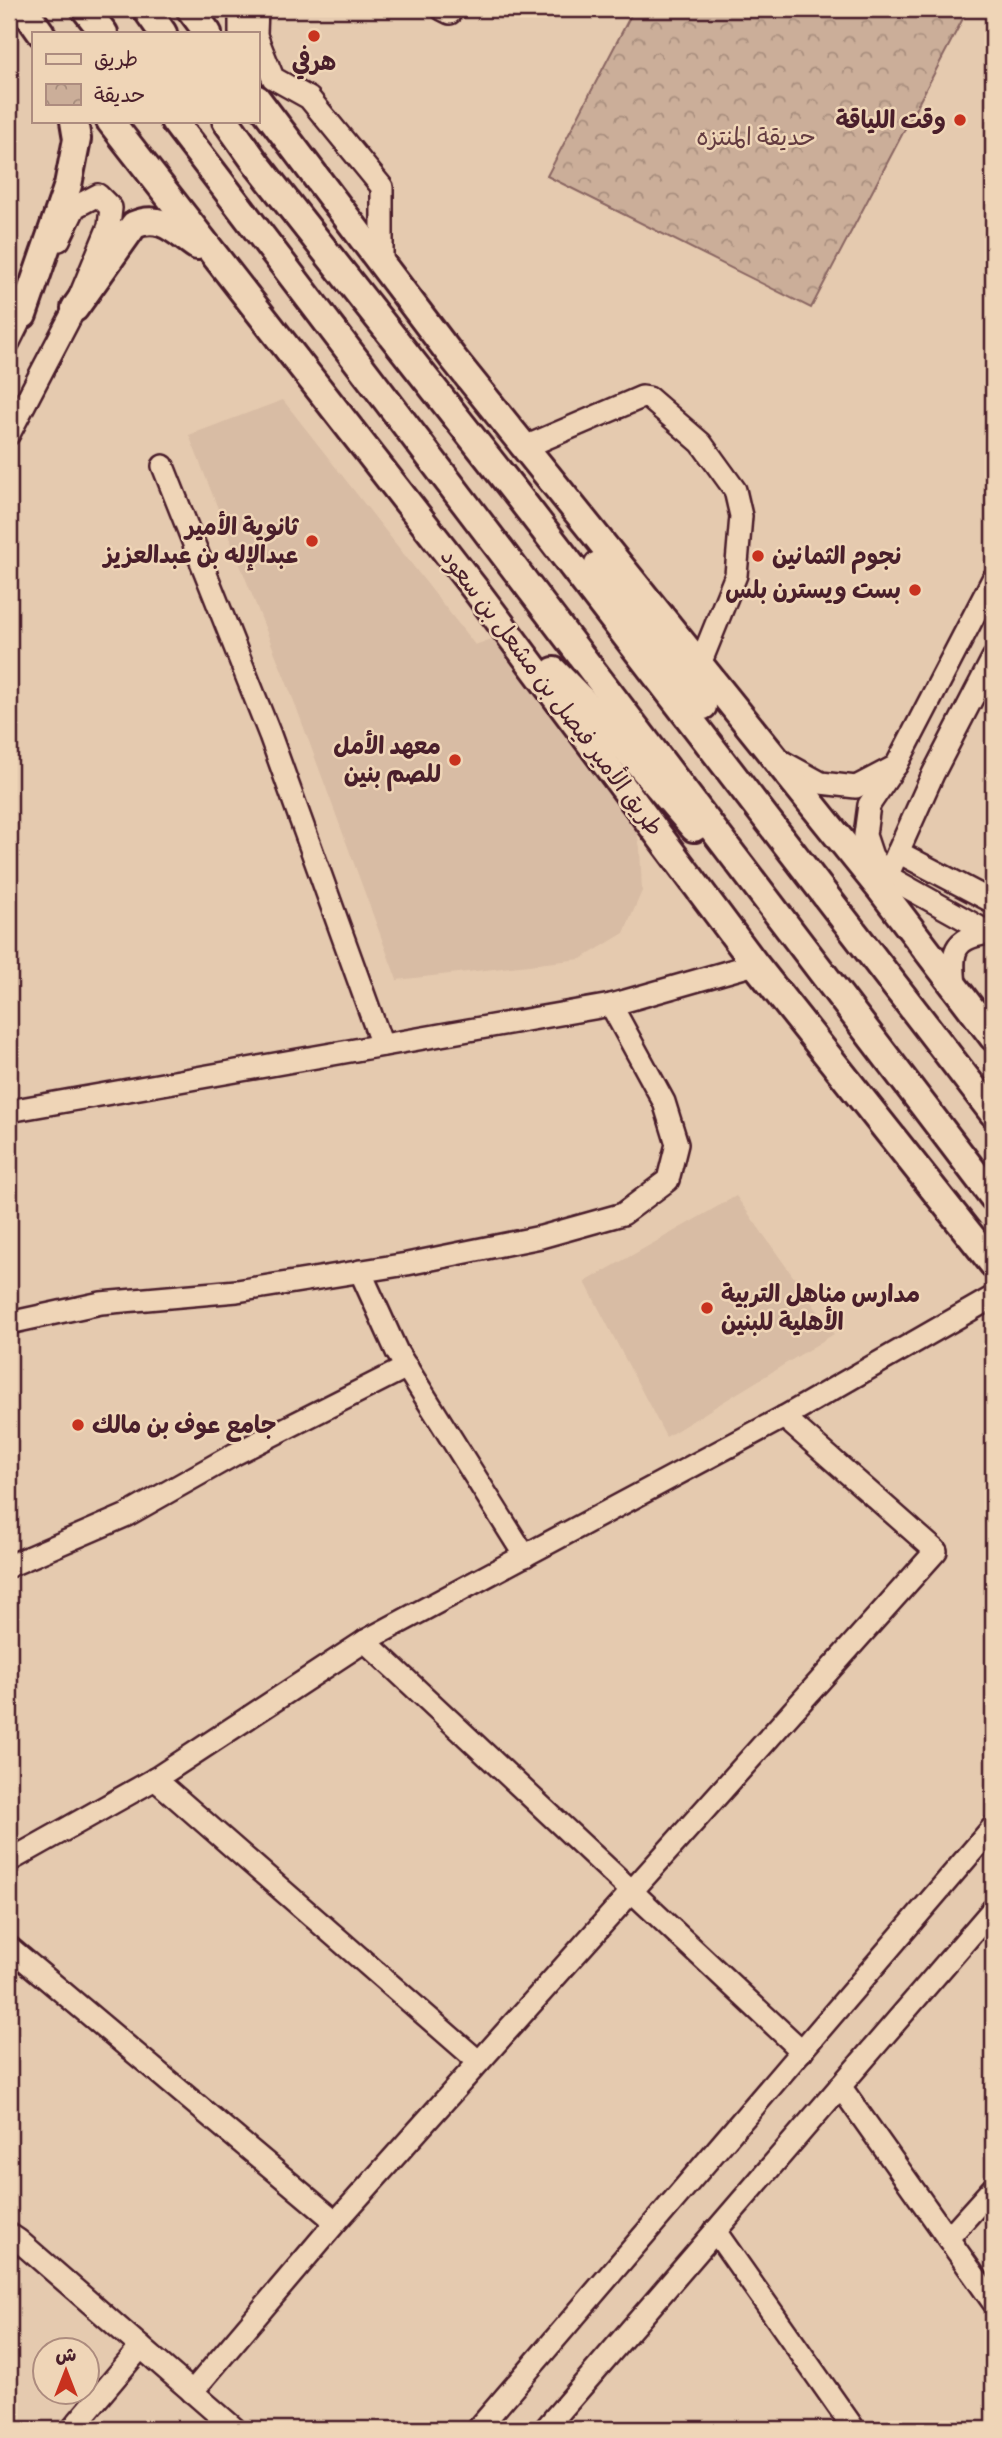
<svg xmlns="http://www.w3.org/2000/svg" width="1002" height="2438" font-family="Pangolin,'Playpen Sans Arabic',sans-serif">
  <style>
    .built { fill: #d8bca4 }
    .park { fill: url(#park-crowns); stroke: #8a6662; stroke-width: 2 }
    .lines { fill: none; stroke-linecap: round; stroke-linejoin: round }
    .minor-casing { stroke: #4a1f2b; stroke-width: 26 }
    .major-casing { stroke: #4a1f2b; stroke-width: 32 }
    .minor { stroke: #efd5b7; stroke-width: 21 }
    .major { stroke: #efd5b7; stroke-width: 26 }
    .poi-dot { fill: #c8321e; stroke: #efd5b7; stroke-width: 2.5 }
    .labels { text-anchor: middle; stroke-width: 5; stroke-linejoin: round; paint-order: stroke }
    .poi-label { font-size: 24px; font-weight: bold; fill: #4a1f2b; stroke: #efd5b7; text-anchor: end }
    .park-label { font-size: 24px; fill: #643c41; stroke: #efd5b7 }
    .street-label { font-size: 24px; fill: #4a1f2b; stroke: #efd5b7 }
  </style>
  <defs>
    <pattern id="park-crowns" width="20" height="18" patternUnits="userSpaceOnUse" patternTransform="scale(1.75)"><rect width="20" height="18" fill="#cbae99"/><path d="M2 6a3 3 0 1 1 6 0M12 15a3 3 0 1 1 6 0" fill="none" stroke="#a78d7d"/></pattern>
  </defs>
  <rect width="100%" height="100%" fill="#e5caaf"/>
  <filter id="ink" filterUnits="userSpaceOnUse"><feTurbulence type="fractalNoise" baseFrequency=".0143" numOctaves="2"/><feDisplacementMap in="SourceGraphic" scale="14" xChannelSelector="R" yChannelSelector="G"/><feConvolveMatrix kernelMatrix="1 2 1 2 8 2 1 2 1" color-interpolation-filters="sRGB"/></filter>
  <g filter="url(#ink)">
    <g class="built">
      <polygon points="283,400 475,645 497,637 633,812 640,848 642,891 624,933 581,959 397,980 297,709 189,435"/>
      <polygon points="736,1196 834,1334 666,1437 585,1282"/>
    </g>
    <polygon class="park" points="634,9 968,9 811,308 547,176"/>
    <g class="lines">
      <defs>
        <g id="minor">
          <polyline points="240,9 240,33"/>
          <polyline points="442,9 450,13 452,9"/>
          <polyline points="256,33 257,9"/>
          <polyline points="257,38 273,78 309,98 382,187 382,264"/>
          <polyline points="9,342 30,300"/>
          <polyline points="9,434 75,308 109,226 111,208 98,195 75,207 59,240"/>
          <polyline points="525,447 642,397 649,398 701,443 735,490 741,516 736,575 700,664"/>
          <polyline points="163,466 270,735 382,1045"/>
          <polyline points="781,761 821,783 856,787 896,766 993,579"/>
          <polyline points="894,768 869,805 865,835 872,856 887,876 993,935"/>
          <polyline points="898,852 993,902"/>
          <polyline points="881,890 933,774 993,658"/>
          <path d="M 955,986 C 952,953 951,938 989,933"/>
          <polyline points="9,1111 611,1005 755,964"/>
          <polyline points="360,1271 397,1352 525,1556"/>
          <polyline points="9,1323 101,1303 237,1291 407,1264 541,1237 623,1214 668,1180 677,1144 664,1102 611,1005"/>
          <polyline points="9,1566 127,1515 235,1454 407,1367"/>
          <polyline points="365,1641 802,2051"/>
          <polyline points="155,1779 479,2062"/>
          <polyline points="9,1861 155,1779 365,1641 784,1417 993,1297"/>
          <polyline points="9,1947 336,2222"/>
          <polyline points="840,2086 993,2302"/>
          <polyline points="715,2231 852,2426 850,2429"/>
          <polyline points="9,2234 18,2240 235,2429"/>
          <polyline points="948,2238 993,2188"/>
          <polyline points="192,2392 336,2222 936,1551 784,1417"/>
          <polyline points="72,2429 141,2347"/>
          <polyline points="478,2429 993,1827"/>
          <polyline points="545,2429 993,1909"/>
        </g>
        <g id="major">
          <polyline points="24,9 41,33"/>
          <polyline points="85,9 104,33"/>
          <polyline points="146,9 163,33"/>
          <polyline points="190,9 208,33"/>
          <polyline points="257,99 453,358 881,890 993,1037"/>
          <polyline points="110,121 475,589 755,964 993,1264"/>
          <polyline points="174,121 993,1197"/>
          <polyline points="226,121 256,163 515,492 993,1113"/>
          <path d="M 75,308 L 134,225 C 161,213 176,232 197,246"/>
          <polyline points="23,315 68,185 77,139 74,121"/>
          <polyline points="598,565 703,706"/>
          <polyline points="554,671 595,713 694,828"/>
        </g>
      </defs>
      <use href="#minor" class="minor-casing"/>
      <use href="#major" class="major-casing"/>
      <use href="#minor" class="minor"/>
      <use href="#major" class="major"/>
    </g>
  </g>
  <g class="poi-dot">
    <circle cx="314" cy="36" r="7"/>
    <circle cx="960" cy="120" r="7"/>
    <circle cx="312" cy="541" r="7"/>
    <circle cx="758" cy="556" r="7"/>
    <circle cx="915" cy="590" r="7"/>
    <circle cx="455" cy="760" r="7"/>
    <circle cx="707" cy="1308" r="7"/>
    <circle cx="78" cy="1425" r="7"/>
  </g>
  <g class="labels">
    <g class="poi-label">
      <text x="314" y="70" text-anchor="middle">هرفي</text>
      <text x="946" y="128">وقت اللياقة</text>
      <text x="298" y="535">ثانوية الأمير<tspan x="298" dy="28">عبدالإله بن عبدالعزيز</tspan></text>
      <text x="772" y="564" text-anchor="start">نجوم الثمانين</text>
      <text x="901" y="598">بست ويسترن بلس</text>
      <text x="441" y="754">معهد الأمل<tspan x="441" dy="28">للصم بنين</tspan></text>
      <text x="721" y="1302" text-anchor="start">مدارس مناهل التربية<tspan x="721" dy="28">الأهلية للبنين</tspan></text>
      <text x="92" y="1433" text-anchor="start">جامع عوف بن مالك</text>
    </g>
    <g class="park-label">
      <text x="756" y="145">حديقة المنتزه</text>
    </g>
    <g class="street-label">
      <text transform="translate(552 692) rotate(53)" y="8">طريق الأمير فيصل بن مشعل بن سعود</text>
    </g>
  </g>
  <rect width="1002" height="2438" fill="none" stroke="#efd5b7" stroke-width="35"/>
  <rect x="18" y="18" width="967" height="2403" fill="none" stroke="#4a1f2b" stroke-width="2.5" filter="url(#ink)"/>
  <rect x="32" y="32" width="228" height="91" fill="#efd5b7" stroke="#ad8c7f" stroke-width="2"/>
  <rect x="46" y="54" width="35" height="10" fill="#efd5b7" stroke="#ad8c7f" stroke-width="2"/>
  <text x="94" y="66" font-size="21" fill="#4a1f2b">طريق</text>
  <rect x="46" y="84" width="35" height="21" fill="url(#park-crowns)" stroke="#ad8c7f" stroke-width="2"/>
  <text x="94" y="102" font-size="21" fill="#4a1f2b">حديقة</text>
  <g transform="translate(66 2371)"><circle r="33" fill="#efd5b7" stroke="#ad8c7f" stroke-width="2"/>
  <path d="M0-5L12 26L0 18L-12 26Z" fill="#c8321e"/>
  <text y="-10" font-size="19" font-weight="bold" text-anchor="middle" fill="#4a1f2b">ش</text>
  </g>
</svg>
